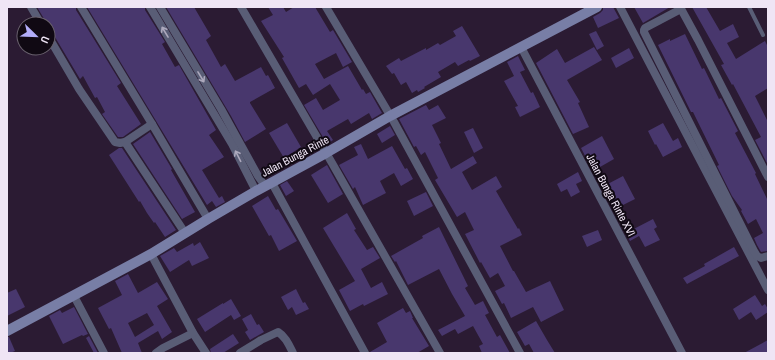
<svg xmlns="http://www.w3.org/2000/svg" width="775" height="360" font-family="'Archivo Narrow',sans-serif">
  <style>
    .building { fill: #48376d; fill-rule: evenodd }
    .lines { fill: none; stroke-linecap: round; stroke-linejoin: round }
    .lane { stroke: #595d76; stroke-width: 4 }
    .street { stroke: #595d76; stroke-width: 8 }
    .secondary { stroke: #787ea6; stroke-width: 10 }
    .oneway { stroke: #aca8bc }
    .labels { text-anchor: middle; stroke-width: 4; stroke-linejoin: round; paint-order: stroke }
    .street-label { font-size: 11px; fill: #efe5f5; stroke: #100913 }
  </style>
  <rect width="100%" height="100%" fill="#2b1b33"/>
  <g class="building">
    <polygon points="37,7 76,7 76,10 121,83 117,86 141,124 123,137 118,137 102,114 105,112 97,97 95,98 83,76 80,79"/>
    <polygon points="87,7 145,7 145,10 165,42 162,44 175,67 179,65 216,130 209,135 224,157 202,170 219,198 222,196 225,202 216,207 212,201 207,205"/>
    <polygon points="166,7 194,7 211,36 206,40 221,67 225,64 235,81 261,67 266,76 268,75 275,88 250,102 250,103 266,129 245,142 231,116"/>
    <polygon points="268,7 283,7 286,12 294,7 315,7 330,32 333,30 352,62 343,67 336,53 315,64 324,79 348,66 362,90 363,89 366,94 370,92 382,113 372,119 369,113 351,124 348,119 327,131 333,140 327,144 304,105 316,98 323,110 340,100 330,84 313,95 306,84 299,88 282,58 284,57 261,21 273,15"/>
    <polygon points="603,7 613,7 619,18 598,28 593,17 600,13 603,10"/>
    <polygon points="634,7 670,7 643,23"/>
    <polygon points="692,7 706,7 720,31 733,24 739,37 727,43 736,59 765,41 768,47 768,88 755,96 768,122 768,165 755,140 761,137 733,84 732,85 721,65 724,64"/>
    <polygon points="462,26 480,56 470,61 469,60 458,66 455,62 438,72 441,77 424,87 425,88 418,92 417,90 412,93 406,82 401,85 394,73 392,74 386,66 399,58 401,61 426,48 426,50 438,43 440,45 456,36 453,31"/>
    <polygon points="596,31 604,46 597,50 589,34"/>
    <polygon points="685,34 702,69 704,68 719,99 721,98 738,131 735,133 756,173 755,174 768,201 768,251 761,252 757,245 754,238 763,233 756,219 748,224 741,211 742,210 732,196 717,166 719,165 693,112 691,112 658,45 670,39 670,41"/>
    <polygon points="594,47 602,60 567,80 580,102 578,103 589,127 573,134 536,63 557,49 565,63"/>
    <polygon points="629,48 634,58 616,68 611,58"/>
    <polygon points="518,56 525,70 520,72 531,93 533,92 540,107 520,117 515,107 518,106 504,81 514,76 507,62"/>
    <polygon points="426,105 429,110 438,105 446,118 432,125 441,143 439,144 451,169 473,156 477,163 462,172 472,190 496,176 502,187 496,191 518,229 519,228 522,235 500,246 513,271 514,271 526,292 550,281 564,310 541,322 533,307 511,318 504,303 502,304 495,291 505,286 498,273 490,278 481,262 480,263 465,234 474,230 465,212 457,217 435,180 438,178 425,152 421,155 416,146 414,147 399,119"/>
    <polygon points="287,123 301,147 284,158 269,133"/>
    <polygon points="663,123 673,141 678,138 682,147 663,157 656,144 655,145 648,131"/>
    <polygon points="390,126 395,135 382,143 377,134"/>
    <polygon points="473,128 483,148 474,153 464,132"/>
    <polygon points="150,132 172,169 171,170 195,212 182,219 133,144"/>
    <polygon points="602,136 614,159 593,171 581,148"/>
    <polygon points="361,144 368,159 392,146 405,169 407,168 413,179 401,186 394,173 380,181 386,193 363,205 355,187 353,189 339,165 358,155 354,147"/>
    <polygon points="119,148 122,148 176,230 165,237 155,222 154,223 147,213 140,201 139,202 109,155"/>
    <polygon points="327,165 343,194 328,203 311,175"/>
    <polygon points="578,172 582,181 576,184 580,192 571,197 567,189 561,192 557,184"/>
    <polygon points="623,176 635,199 615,209 609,195 607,196 602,187"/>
    <polygon points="287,181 294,191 286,196 280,185"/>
    <polygon points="426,192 433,206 414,216 407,201"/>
    <polygon points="268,196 276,210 278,209 297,241 279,251 271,235 269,236 252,206"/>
    <polygon points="347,213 356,229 354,230 367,250 373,247 380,258 361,269 371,288 382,282 388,294 364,306 363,304 350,311 339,290 355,281 323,228"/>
    <polygon points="653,219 657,227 654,229 660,240 645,247 639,236 630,241 626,233"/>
    <polygon points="439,227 468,286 465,288 475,305 483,301 489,313 485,315 497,337 500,335 510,353 482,353 479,346 483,344 473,326 458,334 455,329 442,336 438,330 465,316 452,294 439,269 408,285 396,261 395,262 391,256 423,238 422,236"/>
    <polygon points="598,230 602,240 587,247 582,236"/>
    <polygon points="200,242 209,258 192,266 189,260 170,272 160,256 174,248 177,252 193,243 194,246"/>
    <polygon points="734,247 739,256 687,284 683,278 705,266 704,264"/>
    <path d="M 128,274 L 138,293 L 157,282 L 168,299 L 157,306 L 172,332 L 162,339 L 158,331 L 138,343 L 142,353 L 122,353 L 111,328 L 109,329 L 98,308 L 122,295 L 115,281 ZM 147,313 L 154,325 L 135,337 L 128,323 Z"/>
    <polygon points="16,289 25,307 7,316 7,293"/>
    <polygon points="296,289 303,303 305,302 309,309 296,315 292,307 288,310 281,297"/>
    <polygon points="755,295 762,306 765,304 768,309 768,312 756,320 751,312 739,320 733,309"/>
    <polygon points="231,299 241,316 234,320 231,315 205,332 197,319 223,303 223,304"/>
    <polygon points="74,307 88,334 83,336 82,335 63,344 49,316 60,310 62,313"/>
    <polygon points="403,308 406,313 410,311 413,318 412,318 429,346 417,353 370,353 370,352 387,342 377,323"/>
    <polygon points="251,314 257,325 259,324 264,332 250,340 245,332 248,330 242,319"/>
    <polygon points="536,321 547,340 555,353 534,353 529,344 525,346 517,332"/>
    <polygon points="233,334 239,343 223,353 211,353 210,349"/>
    <polygon points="89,336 98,353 94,353 86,338"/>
    <polygon points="7,337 9,337 15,351 10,353 7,353"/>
    <polygon points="768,340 768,353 744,353"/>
  </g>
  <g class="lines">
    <polyline class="lane" points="749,7 763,35"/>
    <g class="street">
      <polyline points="31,7 41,24"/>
      <polyline points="81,7 152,124 208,219"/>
      <polyline points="150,7 232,144 256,191"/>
      <polyline points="160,7 221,109 258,176 265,186"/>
      <polyline points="241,7 332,163 440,353"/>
      <polyline points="326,7 394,122 520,353"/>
      <polyline points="620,7 768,290"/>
      <polyline points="680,7 698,40 768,177"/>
      <polyline points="681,9 645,28 644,30 644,32 754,251 757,256 761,258 768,256"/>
      <polyline points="48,36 79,89 115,142 120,143 125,142 152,124"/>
      <polyline points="521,47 682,353"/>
      <polyline points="125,142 185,233"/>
      <polyline points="272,183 365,353"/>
      <polyline points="151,254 193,333 206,353"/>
      <polyline points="74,296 104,353"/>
      <polyline points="156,353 163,348 193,333"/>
      <path d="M 240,353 L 261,340 L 278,332 C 286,337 289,345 293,353"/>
    </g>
    <polyline class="secondary" points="7,331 151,254 208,219 256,191 326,153 390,116 597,7"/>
  </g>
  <defs><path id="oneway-shaft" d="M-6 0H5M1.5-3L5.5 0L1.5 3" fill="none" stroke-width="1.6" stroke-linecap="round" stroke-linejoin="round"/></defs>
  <g class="oneway">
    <use href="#oneway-shaft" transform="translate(165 32) rotate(-121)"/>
    <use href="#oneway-shaft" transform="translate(201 77) rotate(59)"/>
    <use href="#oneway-shaft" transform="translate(238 156) rotate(-117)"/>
  </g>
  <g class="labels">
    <g class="street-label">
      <text transform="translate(295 156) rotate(-28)" y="4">Jalan Bunga Rinte</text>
      <text transform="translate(611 195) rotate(62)" y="4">Jalan Bunga Rinte XVI</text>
    </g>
  </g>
  <rect width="775" height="360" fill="none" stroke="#efe5f5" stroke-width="16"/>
  <g transform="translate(36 36) rotate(113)"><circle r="19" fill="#100913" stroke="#69616d"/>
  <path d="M0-3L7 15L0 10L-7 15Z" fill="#b2adf9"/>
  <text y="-6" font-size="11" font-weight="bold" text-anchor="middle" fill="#efe5f5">U</text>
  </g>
</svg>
